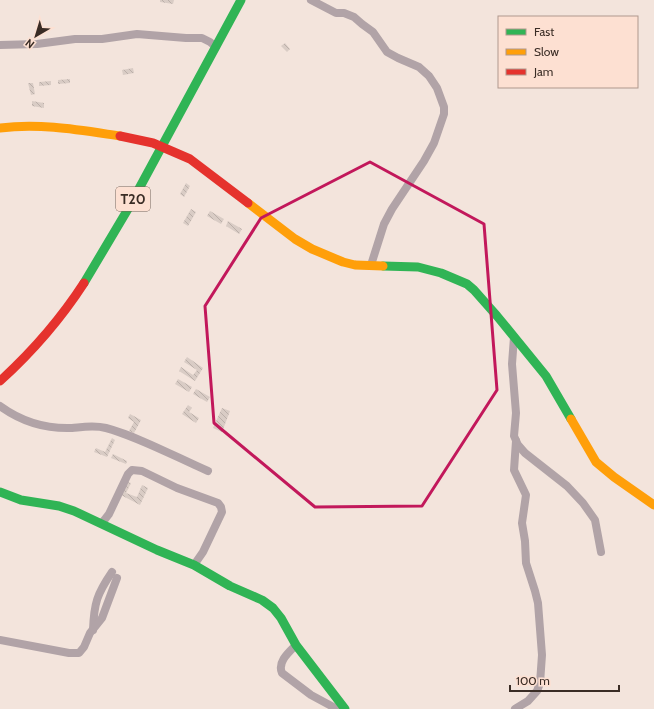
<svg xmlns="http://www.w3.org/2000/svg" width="654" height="709" font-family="Cabin,sans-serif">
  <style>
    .building { fill: url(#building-back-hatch) }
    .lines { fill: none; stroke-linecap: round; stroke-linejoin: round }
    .street { stroke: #b1a3a7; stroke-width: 8 }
    .fast { stroke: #30b455; stroke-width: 9 }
    .slow { stroke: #ff9f0a; stroke-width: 9 }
    .jam { stroke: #e5322d; stroke-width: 9 }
    .marked { fill: none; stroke: #c2185b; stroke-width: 3; stroke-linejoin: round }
    .labels { text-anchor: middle; stroke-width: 4; stroke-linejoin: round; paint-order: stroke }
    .shield { fill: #fde0d2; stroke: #746259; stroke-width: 1 }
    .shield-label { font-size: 14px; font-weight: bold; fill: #3a2c25 }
  </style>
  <defs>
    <pattern id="building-back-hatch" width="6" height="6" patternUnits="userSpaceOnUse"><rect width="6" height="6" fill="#d9ccc5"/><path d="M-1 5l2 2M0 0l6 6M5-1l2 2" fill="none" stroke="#bbafa9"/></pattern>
  </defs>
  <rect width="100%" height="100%" fill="#f3e4dc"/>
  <g class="building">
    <polygon points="160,0 174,0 173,4 160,2"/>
    <polygon points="285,43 290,49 287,52 281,46"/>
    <polygon points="133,68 134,73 123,75 122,70"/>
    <polygon points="70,79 70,83 58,84 58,80"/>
    <polygon points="51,81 51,85 39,86 39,82"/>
    <polygon points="28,83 33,83 35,94 31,95"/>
    <polygon points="32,101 44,103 44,108 32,106"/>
    <polygon points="186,183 190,186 184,197 180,194"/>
    <polygon points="191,209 196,212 188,226 183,223"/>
    <polygon points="210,211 224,219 221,224 207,216"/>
    <polygon points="228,221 242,229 239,234 226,226"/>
    <polygon points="187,357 203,368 195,381 179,371 181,367 193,375 197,370 184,362"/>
    <polygon points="178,379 192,387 189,392 175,384"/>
    <polygon points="196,389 210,397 207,402 193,394"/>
    <polygon points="188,405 192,408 189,412 199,418 196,423 182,414"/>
    <polygon points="222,408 230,411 222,432 213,428"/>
    <polygon points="130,414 141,420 134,433 129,431 134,422 128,418"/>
    <polygon points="112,438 115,440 107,457 94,452 96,448 105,452"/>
    <polygon points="113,454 127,461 126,464 111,458"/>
    <polygon points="128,482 131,483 126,493 137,497 142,485 148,488 140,505 121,495"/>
  </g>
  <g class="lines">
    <g class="street">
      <polyline points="311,0 336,13 344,13 354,17 362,24 373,32 387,52 398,58 419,67 429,76 437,88 444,107 444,114 434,143 424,161 392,209 384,224 371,265"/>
      <polyline points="0,45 37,44 75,39 102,39 137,34 186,38 202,38 210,42 216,47"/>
      <polyline points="514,337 512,364 516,413 514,436 518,445 525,453 567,486 583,503 595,520 601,552"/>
      <path d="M 0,406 C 22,422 45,429 72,428 C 83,427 94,425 106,428 C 139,437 176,457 208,471"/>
      <polyline points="102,523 109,514 128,474 132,470 142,471 177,488 218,503 221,507 222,512 203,552 194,565"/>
      <path d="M 93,630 C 94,603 97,594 112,572"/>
      <polyline points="0,640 69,653 79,653 84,647 90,633 102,618 117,578"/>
      <path d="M 296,645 C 289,652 277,662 282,673 L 311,695 L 337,709"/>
      <polyline points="515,709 528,701 537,691 540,683 542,655 538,603 535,591 526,563 525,541 522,523 526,495 514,470 516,441"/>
    </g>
    <g class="fast">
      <polyline points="383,266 418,267 441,273 467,284 474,290 497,316 546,376 571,419"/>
      <polyline points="84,283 128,209 241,0"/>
      <polyline points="0,492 21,500 59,506 74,511 157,550 194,565 230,586 262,600 273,608 281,618 296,645 345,709"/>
    </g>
    <g class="slow">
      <path d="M 0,128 C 41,123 79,130 120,136"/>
      <polyline points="248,203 295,239 312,249 343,262 355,265 383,266"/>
      <polyline points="571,419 596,462 614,477 654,505"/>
    </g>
    <g class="jam">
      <polyline points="120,136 153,143 190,159 248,203"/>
      <path d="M 0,381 C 33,351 60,320 84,283"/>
    </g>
  </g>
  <path class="marked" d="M 370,162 L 484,224 L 497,390 L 422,506 L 315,507 L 214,423 L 205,306 L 261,218 Z"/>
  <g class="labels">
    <rect class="shield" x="116" y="187" width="34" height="24" rx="3"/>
    <g class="shield-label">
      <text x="133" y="204">T20</text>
    </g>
  </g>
  <rect x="498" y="16" width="140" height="72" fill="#fde0d2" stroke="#af988d"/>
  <rect x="506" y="29" width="20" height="6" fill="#30b455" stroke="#af988d"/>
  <text x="534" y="36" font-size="12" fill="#3a2c25">Fast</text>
  <rect x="506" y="49" width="20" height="6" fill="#ff9f0a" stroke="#af988d"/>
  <text x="534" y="56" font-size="12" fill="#3a2c25">Slow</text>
  <rect x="506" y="69" width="20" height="6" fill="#e5322d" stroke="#af988d"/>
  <text x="534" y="76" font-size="12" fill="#3a2c25">Jam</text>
  <g transform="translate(36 36) rotate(218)" stroke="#fde0d2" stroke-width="3" paint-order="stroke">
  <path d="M0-3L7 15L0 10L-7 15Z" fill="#3a2c25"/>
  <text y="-6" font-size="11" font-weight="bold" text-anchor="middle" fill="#3a2c25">N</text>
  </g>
  <path d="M510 685v6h109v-6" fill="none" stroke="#3a2c25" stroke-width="2"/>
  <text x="516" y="685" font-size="12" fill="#3a2c25" stroke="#fde0d2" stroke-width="3" paint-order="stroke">100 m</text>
</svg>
